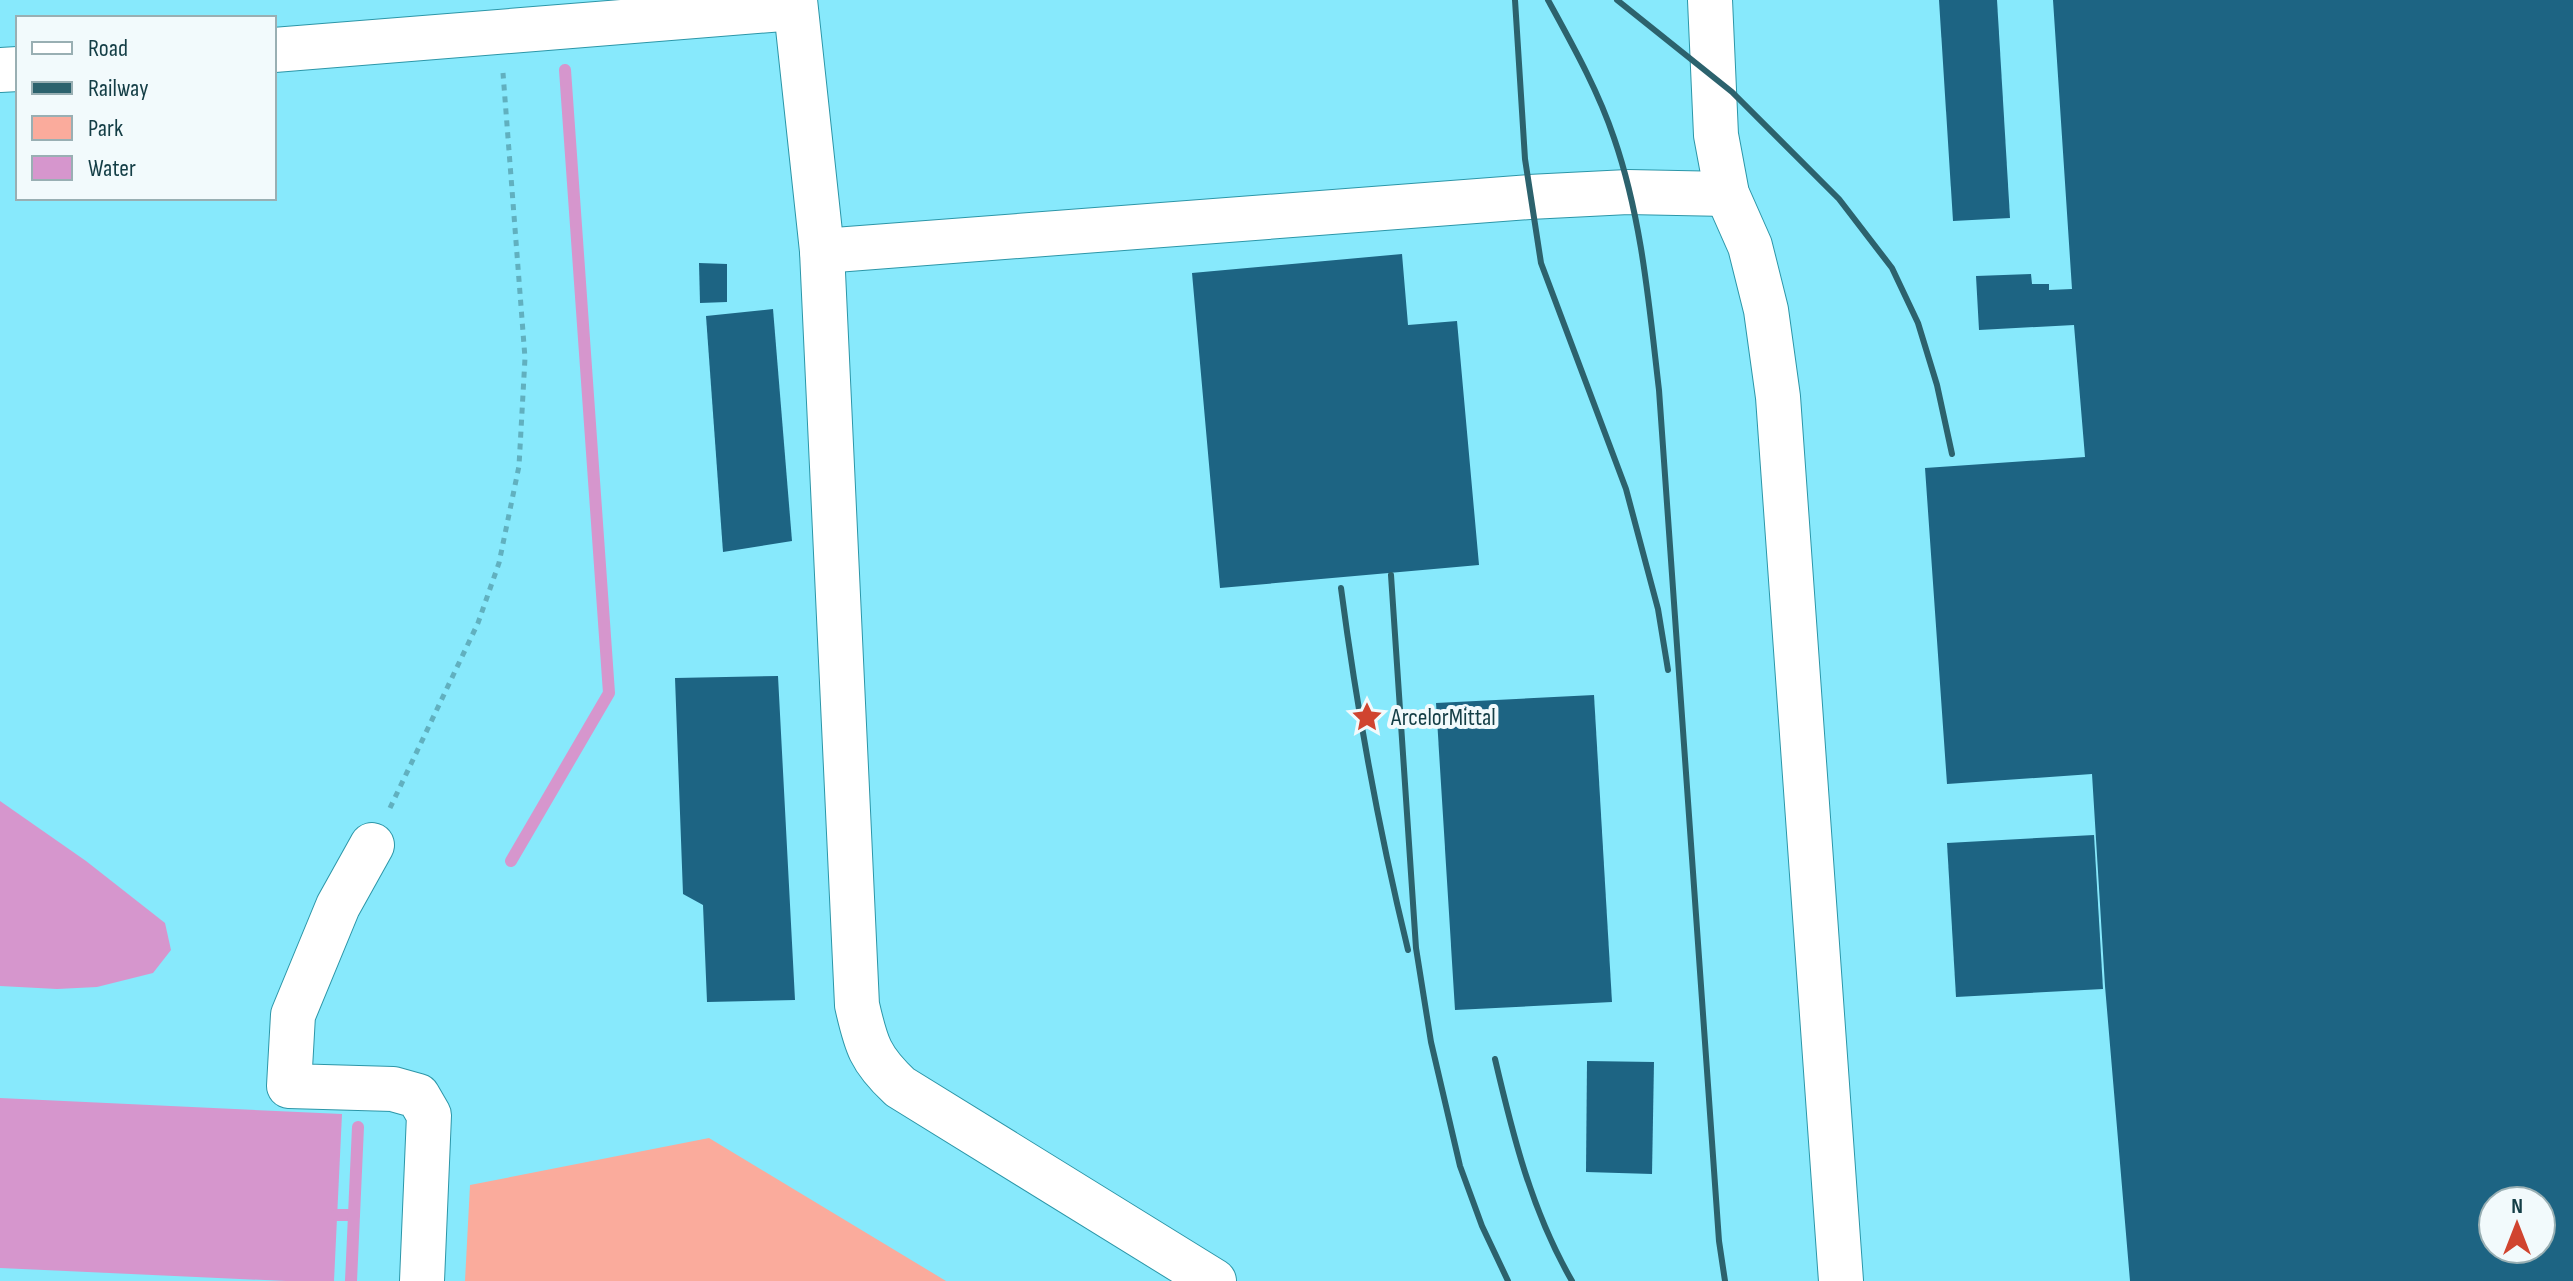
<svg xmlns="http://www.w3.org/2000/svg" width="2573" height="1281" font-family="'Sofia Sans Condensed',sans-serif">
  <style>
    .green { fill: #faab9c }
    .water { fill: #d696cd }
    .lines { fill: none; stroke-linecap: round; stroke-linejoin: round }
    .stream { stroke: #d696cd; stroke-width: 12 }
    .building { fill: #1d6483; fill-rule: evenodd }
    .minor-casing { stroke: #2c96a8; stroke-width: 46 }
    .path { stroke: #61b0bf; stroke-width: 5; stroke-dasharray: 6 6; stroke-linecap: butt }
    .minor { stroke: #fff; stroke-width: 44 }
    .rail { stroke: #2c626d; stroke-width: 6 }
    .labels { text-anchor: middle; stroke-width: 8; stroke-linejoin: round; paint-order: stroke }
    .poi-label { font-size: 24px; fill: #143e46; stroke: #f2fafc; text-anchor: start }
  </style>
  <rect width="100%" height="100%" fill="#87e9fc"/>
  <polygon class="green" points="709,1138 946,1281 465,1281 470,1185"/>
  <g class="water">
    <polygon points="0,801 86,861 165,923 171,950 153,973 97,987 57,989 0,986"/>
    <polygon points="0,1098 342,1114 334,1281 286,1281 0,1268"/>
  </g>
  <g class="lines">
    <g class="stream">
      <polyline points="511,861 609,693 565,70"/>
      <polyline points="337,1215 354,1215"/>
      <polyline points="351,1281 358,1127"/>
    </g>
  </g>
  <g class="building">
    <polygon points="1939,0 1997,0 2010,218 1953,221"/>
    <path d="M 2053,0 L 2573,0 L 2573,1281 L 2130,1281 L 2105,986 L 2092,774 L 1947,784 L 1925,468 L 2085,457 L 2074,325 L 1979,330 L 1976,276 L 2031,274 L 2032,284 L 2049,284 L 2049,290 L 2072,289 ZM 2493,1201 L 2541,1201 L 2541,1249 L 2493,1249 Z"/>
    <polygon points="1402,254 1408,325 1457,321 1479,565 1220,588 1192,273"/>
    <polygon points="699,263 727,264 727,302 700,303"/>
    <polygon points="773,309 792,541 723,552 706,316"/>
    <polygon points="778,676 795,1000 707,1002 703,905 683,894 675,678"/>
    <polygon points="1594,695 1612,1002 1455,1010 1436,703"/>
    <polygon points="2094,835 2103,989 1956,997 1947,843"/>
    <polygon points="1587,1061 1654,1062 1652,1174 1586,1172"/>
  </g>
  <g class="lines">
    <defs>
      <g id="minor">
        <path d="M 795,0 L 822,251 L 857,1005 C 866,1045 870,1059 900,1087 L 1214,1281"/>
        <polyline points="1710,0 1716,135 1727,194 1750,246 1766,310 1778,397 1841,1281"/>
        <polyline points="274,50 795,8"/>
        <polyline points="0,70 18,69"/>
        <polyline points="822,251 1529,197 1628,192 1727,194"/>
        <polyline points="372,845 338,906 293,1015 289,1086 393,1089 418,1096 429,1115 422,1281"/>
      </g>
    </defs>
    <use href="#minor" class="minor-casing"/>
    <polyline class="path" points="390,808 478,623 499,563 519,466 525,358 503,73"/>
    <use href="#minor" class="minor"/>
    <g class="rail">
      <polyline points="1515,0 1525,159 1541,263 1626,489 1658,609 1668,670"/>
      <path d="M 1548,0 C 1572,44 1598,90 1614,138 C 1642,219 1649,305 1659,390 L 1719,1241 L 1725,1281"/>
      <polyline points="1617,0 1732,92 1839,199 1892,268 1918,323 1937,385 1952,454"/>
      <polyline points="1391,575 1416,948 1431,1042 1460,1166 1482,1226 1508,1281"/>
      <path d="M 1341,588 C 1357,710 1379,831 1408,950"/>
      <path d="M 1495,1059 C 1513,1136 1532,1212 1572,1281"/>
    </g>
  </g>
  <defs>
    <symbol id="sight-bare" viewBox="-9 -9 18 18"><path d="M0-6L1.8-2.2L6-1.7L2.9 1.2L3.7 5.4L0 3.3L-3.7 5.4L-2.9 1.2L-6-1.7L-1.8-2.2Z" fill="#d0442f" stroke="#f2fafc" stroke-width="2.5" paint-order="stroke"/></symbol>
  </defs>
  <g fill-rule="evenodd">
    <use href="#sight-bare" x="1345" y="695" width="44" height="44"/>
  </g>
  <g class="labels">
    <g class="poi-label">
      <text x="1391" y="725">ArcelorMittal</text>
    </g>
  </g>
  <rect x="16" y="16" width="260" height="184" fill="#f2fafc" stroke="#99afb3" stroke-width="2"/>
  <rect x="32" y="42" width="40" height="12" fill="#ffffff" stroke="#99afb3" stroke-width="2"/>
  <text x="88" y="56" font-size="24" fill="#143e46">Road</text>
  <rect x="32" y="82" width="40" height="12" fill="#2c626d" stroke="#99afb3" stroke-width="2"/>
  <text x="88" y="96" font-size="24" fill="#143e46">Railway</text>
  <rect x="32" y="116" width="40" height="24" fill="#faab9c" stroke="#99afb3" stroke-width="2"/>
  <text x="88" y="136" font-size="24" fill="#143e46">Park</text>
  <rect x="32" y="156" width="40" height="24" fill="#d696cd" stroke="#99afb3" stroke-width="2"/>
  <text x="88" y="176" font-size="24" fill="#143e46">Water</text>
  <g transform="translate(2517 1225)"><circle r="38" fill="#f2fafc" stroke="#99afb3" stroke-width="2"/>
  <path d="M0-6L14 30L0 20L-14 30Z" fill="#d0442f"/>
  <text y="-12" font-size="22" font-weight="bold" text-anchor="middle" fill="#143e46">N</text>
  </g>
</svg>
